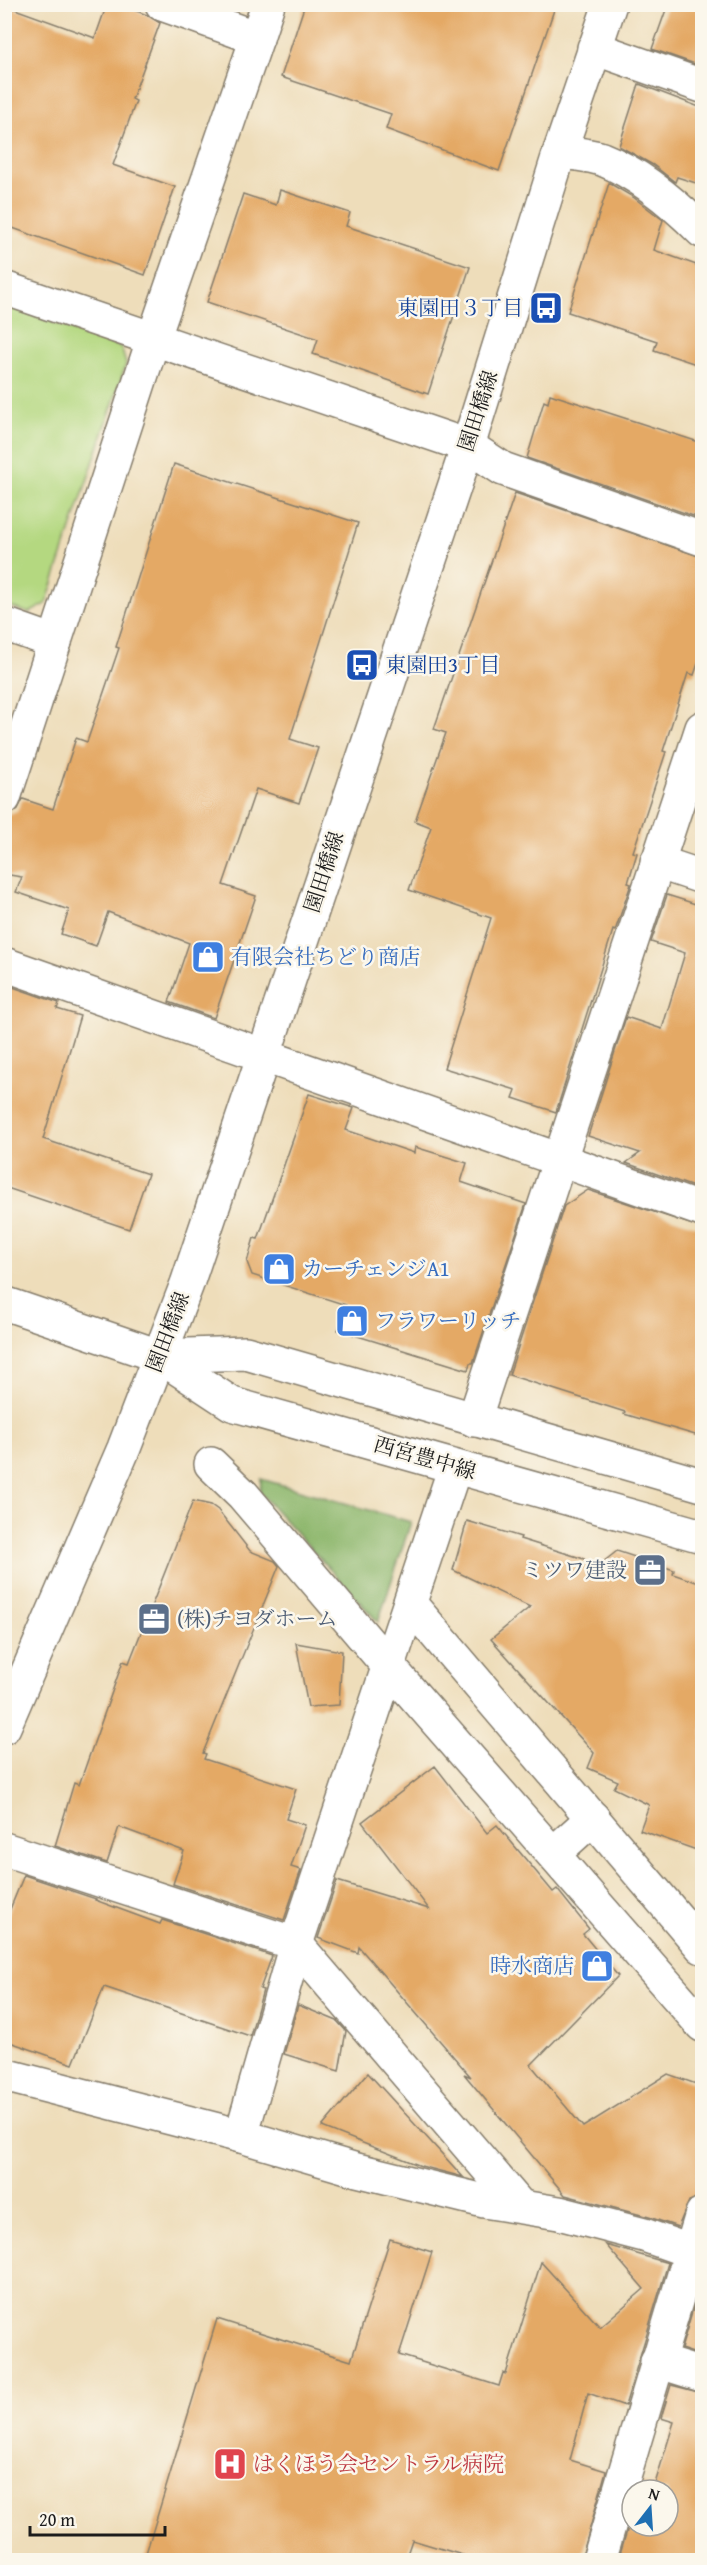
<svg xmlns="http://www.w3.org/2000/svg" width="707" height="2565" font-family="'Gentium Book Plus','Noto Serif JP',serif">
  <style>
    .green { fill: #b4d880; stroke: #687a4e; stroke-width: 1.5 }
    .forest { fill: #8fb86e; stroke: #566a45; stroke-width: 1.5 }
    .building { fill: #e4a965 }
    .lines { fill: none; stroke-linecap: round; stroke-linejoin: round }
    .street-casing { stroke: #857c6b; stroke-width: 36 }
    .secondary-casing { stroke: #857c6b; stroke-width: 36 }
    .street { stroke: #fff; stroke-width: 33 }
    .secondary { stroke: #fff; stroke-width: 33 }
    .labels { text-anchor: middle; stroke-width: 5; stroke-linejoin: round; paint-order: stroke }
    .transit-label { font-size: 21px; fill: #164399; stroke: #fbf7ec; text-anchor: end }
    .street-label { font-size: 21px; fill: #1c1c1c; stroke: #fbf7ec }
    .shop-label { font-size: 21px; fill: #366cbe; stroke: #fbf7ec; text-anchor: start }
    .service-label { font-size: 21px; fill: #4e5e75; stroke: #fbf7ec; text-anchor: end }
    .health-label { font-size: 21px; fill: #be3a42; stroke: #fbf7ec; text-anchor: start }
  </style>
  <rect width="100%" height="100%" fill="#fbf7ec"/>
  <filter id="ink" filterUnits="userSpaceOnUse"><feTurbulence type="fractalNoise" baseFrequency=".0167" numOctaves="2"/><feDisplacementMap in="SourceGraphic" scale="12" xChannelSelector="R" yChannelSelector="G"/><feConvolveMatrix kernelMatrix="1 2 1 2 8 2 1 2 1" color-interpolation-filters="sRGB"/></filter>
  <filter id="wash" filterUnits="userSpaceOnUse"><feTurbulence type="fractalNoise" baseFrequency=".008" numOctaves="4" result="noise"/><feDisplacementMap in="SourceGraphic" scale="24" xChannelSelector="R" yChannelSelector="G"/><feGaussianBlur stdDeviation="1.35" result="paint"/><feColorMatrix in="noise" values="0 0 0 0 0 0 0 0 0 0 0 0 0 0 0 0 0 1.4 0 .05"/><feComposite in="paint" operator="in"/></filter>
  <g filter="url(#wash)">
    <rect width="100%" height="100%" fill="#eeddba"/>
    <polygon class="green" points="5,305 121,347 126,364 46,604 29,613 5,605"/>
    <polygon class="forest" points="261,1479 411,1522 378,1622 260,1493"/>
    <g id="blocks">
      <g class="building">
        <polygon points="107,4 118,4 147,15 160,23 132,99 136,101 113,165 175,187 145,275 4,225 4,5 95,38"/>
        <polygon points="305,4 556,4 499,171 386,129 391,114 281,77"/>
        <polygon points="668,4 702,4 702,54 698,65 652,49"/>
        <polygon points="639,84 702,108 702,185 677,177 675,182 653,165 619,146"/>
        <polygon points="609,183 633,197 663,220 654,250 702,267 702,366 654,350 657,341 568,312"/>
        <polygon points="280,190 350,213 346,226 470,267 428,394 313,354 318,339 207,302 243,194 276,205"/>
        <polygon points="550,394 702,443 702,519 527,458 544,401 548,403"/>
        <polygon points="174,464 358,523 290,739 318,748 299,803 256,789 223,885 256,896 214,1018 169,1002 189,943 108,912 96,946 61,934 69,910 16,892 22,877 4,874 4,816 17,811 23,799 53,809 76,738 87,742 119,648 116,647"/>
        <polygon points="515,493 702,557 702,652 694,675 688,673 663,751 666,752 633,852 637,853 628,883 631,884 615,931 613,930 556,1112 513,1098 516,1090 444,1068 491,918 409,890 431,827 415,821 446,733 434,729"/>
        <polygon points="667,895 702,906 702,1190 626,1163 640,1153 588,1136 626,1017 662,1029 685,953 651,942"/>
        <polygon points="4,984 59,1003 57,1009 80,1016 43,1139 148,1174 129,1229 4,1187"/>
        <polygon points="309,1094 354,1108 346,1130 414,1153 415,1147 467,1163 461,1182 526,1204 473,1363 470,1363 468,1370 338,1330 346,1305 252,1275 247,1262 254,1238 258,1239"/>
        <polygon points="588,1190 702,1228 702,1437 624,1414 625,1412 509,1375 564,1206"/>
        <polygon points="193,1501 211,1505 218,1510 250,1551 275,1561 279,1566 203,1753 206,1754 204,1759 296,1789 286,1819 305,1825 291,1867 301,1870 284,1920 173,1884 184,1851 119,1827 107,1863 55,1846 74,1783 79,1785 123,1661 129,1663"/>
        <polygon points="467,1521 521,1537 520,1539 584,1559 593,1570 617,1551 674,1570 673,1574 702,1584 702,1852 640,1830 649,1805 614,1788 618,1781 588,1768 594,1753 491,1639 530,1607 453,1570"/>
        <polygon points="296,1643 342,1651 339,1705 308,1707"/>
        <polygon points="435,1766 487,1833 497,1825 553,1892 557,1889 589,1929 583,1934 618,1976 531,2065 583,2127 668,2074 702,2086 702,2196 689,2201 678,2227 649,2217 565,2195 464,2074 471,2077 359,1947 358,1953 318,1938 337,1881 429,1909 362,1822"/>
        <polygon points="24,1875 96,1899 95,1900 160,1924 162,1920 272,1956 260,1989 263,1990 250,2036 104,1987 73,2064 4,2040 4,1924"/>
        <polygon points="298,2005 337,2021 346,2031 339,2071 284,2054"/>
        <polygon points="368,2073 463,2177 421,2166 322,2127"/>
        <polygon points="390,2239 432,2252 399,2355 499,2386 503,2373 506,2374 541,2262 600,2327 644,2289 606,2245 668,2263 625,2406 588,2393 570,2460 606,2471 581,2560 479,2560 412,2540 405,2560 144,2560 217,2319 351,2361"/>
        <polygon points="702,2278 702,2356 681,2349"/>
        <polygon points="671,2385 702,2393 702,2560 618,2560 632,2515 632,2526 668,2526 668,2490 639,2490 641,2483 654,2487 674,2422 661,2418"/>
      </g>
    </g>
  </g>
  <g filter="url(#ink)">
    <use href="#blocks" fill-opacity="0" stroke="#857c6b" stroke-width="1.5"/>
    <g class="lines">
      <defs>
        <g id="street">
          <polyline points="162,4 257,38 268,4"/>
          <polyline points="594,48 702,86"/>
          <path d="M 560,151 C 574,154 590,155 602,159 C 640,174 674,203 702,231"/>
          <polyline points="4,288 468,446 503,469 702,539"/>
          <polyline points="4,624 55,642"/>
          <polyline points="4,798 153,340 257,38"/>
          <polyline points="657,862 702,877"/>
          <polyline points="4,964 702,1210"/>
          <polyline points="474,1420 702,728"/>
          <polyline points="211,1464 243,1495 390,1668 702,2025"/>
          <polyline points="411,1605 702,1947"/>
          <polyline points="4,1849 296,1944 520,2206"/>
          <polyline points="553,1854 593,1818"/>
          <polyline points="4,2075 241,2136 357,2170 484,2201 559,2213 644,2235 692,2252"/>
          <polyline points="241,2136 296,1944 455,1467"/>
          <polyline points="657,2361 702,2375"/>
          <polyline points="599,2560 702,2214"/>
        </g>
        <g id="secondary">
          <polyline points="4,1303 159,1356 232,1404 702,1536"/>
          <polyline points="159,1356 246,1353 702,1485"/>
          <polyline points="4,1727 124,1448 187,1284 468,446 560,151 610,4"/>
        </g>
      </defs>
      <use href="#street" class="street-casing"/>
      <use href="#secondary" class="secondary-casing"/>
      <use href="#street" class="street"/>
      <use href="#secondary" class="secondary"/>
    </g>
  </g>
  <defs>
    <symbol id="bus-square" viewBox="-11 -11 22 22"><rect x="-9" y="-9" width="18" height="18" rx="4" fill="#1a4fb4" stroke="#fbf7ec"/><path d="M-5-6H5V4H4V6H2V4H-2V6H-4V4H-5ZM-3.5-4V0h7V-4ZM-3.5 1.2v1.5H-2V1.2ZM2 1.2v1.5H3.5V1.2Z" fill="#fff"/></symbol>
    <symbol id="shop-square" viewBox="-11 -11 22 22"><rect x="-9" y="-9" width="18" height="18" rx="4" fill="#3f7fe0" stroke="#fbf7ec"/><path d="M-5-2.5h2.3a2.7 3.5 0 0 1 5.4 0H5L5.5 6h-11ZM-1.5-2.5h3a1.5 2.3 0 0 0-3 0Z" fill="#fff"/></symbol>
    <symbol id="office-square" viewBox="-11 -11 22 22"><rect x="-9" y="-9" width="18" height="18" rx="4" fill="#5c6f8a" stroke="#fbf7ec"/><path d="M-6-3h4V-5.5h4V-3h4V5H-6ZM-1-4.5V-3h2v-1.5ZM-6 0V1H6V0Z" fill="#fff"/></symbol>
    <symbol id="hospital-square" viewBox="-11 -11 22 22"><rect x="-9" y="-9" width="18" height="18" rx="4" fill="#e0444e" stroke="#fbf7ec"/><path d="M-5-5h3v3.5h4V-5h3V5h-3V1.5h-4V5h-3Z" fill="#fff"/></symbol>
  </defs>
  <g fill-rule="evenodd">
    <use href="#bus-square" x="527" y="289" width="38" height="38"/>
    <use href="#bus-square" x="343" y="646" width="38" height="38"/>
    <use href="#shop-square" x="189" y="938" width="38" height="38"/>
    <use href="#shop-square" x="260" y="1250" width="38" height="38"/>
    <use href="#shop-square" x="333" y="1302" width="38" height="38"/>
    <use href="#office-square" x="631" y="1551" width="38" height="38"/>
    <use href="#office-square" x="135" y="1600" width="38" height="38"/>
    <use href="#shop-square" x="578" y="1947" width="38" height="38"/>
    <use href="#hospital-square" x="211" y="2445" width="38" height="38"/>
  </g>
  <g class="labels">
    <g class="transit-label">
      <text x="523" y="315">東園田３丁目</text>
      <text x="385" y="672" text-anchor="start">東園田3丁目</text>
    </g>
    <g class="street-label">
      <text transform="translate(478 411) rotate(-72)" y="7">園田橋線</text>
      <text transform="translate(324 872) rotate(-72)" y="7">園田橋線</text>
      <text transform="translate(168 1332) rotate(-69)" y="7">園田橋線</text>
      <text transform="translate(425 1458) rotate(16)" y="7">西宮豊中線</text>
    </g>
    <g class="shop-label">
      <text x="231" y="964">有限会社ちどり商店</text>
      <text x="302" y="1276">カーチェンジA1</text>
      <text x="375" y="1328">フラワーリッチ</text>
      <text x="574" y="1973" text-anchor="end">時水商店</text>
    </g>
    <g class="service-label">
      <text x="627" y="1577">ミツワ建設</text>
      <text x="177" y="1626" text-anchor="start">(株)チヨダホーム</text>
    </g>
    <g class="health-label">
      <text x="253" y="2471">はくほう会セントラル病院</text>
    </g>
  </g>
  <rect width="707" height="2565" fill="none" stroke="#fbf7ec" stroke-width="24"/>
  <g transform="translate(650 2508) rotate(17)"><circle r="28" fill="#fbf7ec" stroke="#a29f99" stroke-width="1.5"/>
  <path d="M0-4.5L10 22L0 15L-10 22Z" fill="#1f6fb2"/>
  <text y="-9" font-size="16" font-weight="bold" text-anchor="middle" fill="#1c1c1c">N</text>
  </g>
  <path d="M30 2526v9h135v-9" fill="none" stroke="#1c1c1c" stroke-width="3"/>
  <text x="39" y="2526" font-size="18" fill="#1c1c1c" stroke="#fbf7ec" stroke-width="4.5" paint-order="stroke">20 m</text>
</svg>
